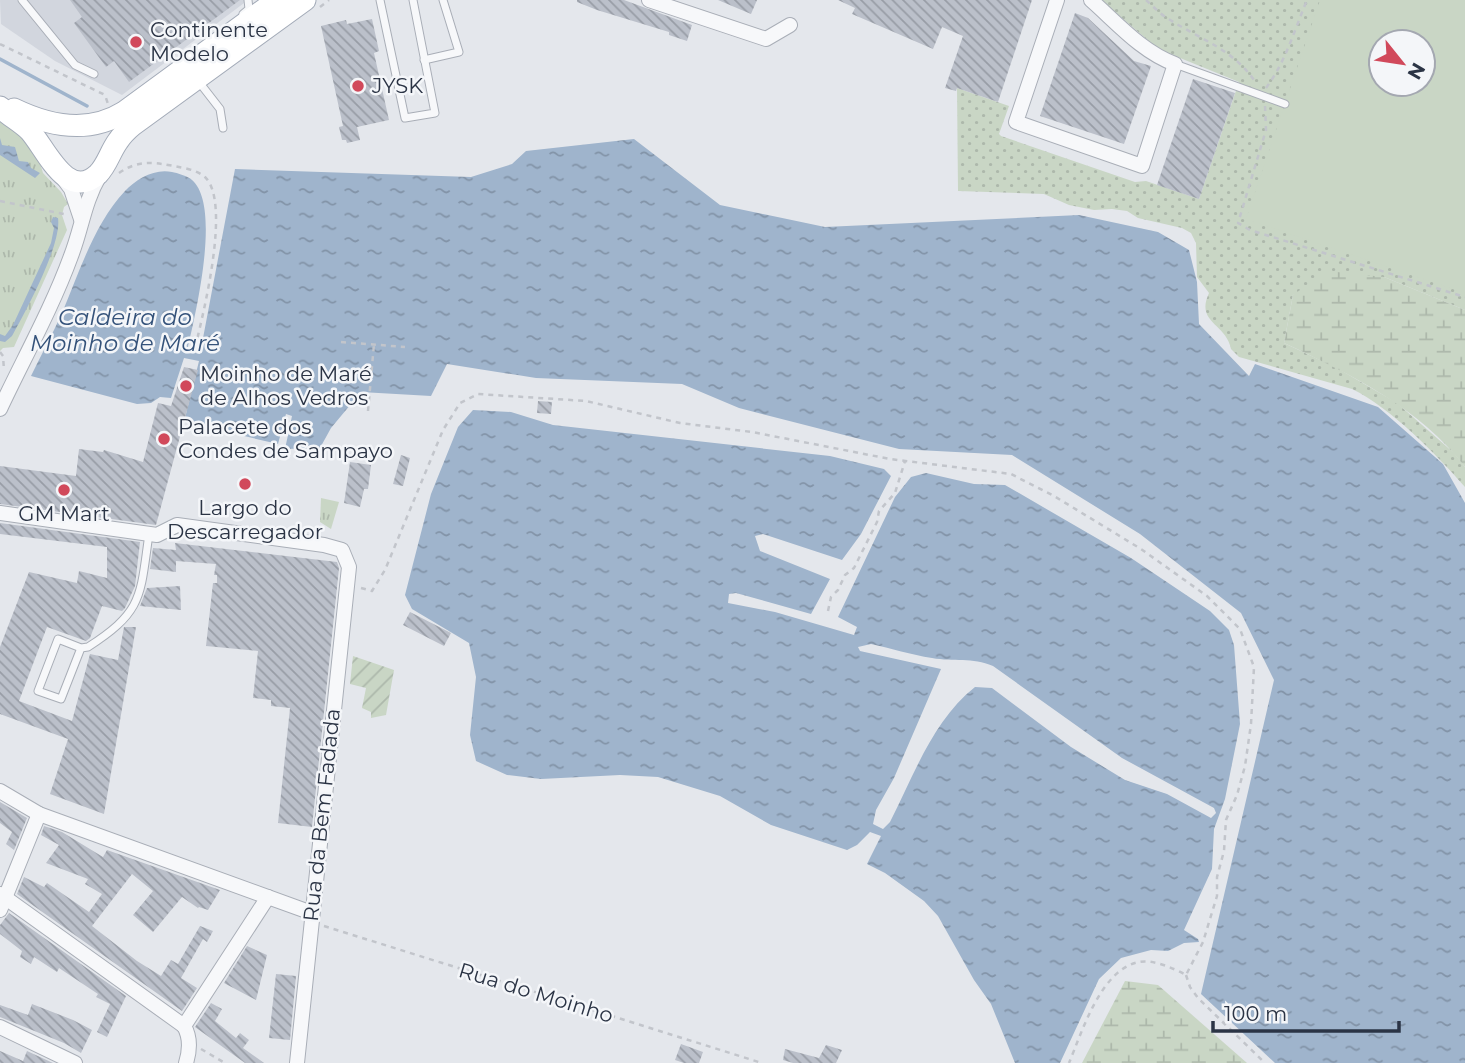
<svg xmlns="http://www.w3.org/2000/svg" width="1465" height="1063" font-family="Montserrat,sans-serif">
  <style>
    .built { fill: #d2d6de }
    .grass { fill: url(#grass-dots); fill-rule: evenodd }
    .wetland { fill: url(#wetland-marsh) }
    .park { fill: url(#park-tufts) }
    .garden { fill: url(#garden-furrows) }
    .pitch { fill: #c9d6c5; fill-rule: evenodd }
    .water { fill: url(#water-ripples); fill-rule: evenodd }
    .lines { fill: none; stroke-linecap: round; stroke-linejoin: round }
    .stream { stroke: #9fb4cc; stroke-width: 3.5 }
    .building { fill: url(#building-back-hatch) }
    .service-casing { stroke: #a9aeb7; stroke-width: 9 }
    .minor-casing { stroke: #a9aeb7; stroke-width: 16 }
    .primary-casing { stroke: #a3abb8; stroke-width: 23 }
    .path { stroke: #c2c5cb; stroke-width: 2.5; stroke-dasharray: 5 5; stroke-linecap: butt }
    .service { stroke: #f7f8fa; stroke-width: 7 }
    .minor { stroke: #f7f8fa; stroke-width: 14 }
    .primary { stroke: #fff; stroke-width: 21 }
    .poi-dot { fill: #d1495b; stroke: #f4f6f9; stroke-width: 2.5 }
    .labels { text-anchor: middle; stroke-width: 5; stroke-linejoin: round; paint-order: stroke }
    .poi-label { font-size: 21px; fill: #2b3445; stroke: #f4f6f9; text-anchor: start }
    .street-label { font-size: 21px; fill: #2b3445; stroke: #f4f6f9 }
    .water-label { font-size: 23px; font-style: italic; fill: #34527a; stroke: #f4f6f9 }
  </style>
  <defs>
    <pattern id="grass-dots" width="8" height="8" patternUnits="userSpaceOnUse" patternTransform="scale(1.75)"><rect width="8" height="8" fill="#c9d6c5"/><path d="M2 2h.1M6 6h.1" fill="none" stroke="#adb8ab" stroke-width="1.8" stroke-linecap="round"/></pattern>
    <pattern id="wetland-marsh" width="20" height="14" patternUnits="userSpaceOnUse" patternTransform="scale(1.75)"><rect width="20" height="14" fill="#c9d6c5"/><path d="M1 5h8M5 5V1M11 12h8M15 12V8" fill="none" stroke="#adb8ab"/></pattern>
    <pattern id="park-tufts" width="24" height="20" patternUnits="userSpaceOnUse" patternTransform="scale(1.75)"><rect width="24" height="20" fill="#c9d6c5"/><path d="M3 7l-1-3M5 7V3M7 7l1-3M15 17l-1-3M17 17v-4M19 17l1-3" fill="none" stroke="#adb8ab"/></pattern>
    <pattern id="garden-furrows" width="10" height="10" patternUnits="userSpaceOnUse" patternTransform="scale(1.75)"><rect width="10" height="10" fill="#c9d6c5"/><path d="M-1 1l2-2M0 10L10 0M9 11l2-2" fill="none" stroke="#adb8ab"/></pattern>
    <pattern id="water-ripples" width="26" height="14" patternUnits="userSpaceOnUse" patternTransform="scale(1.75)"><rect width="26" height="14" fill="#9fb4cc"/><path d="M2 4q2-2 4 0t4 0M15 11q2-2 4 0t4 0" fill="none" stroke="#8293a7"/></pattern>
    <pattern id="building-back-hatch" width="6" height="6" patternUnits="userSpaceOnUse" patternTransform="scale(1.75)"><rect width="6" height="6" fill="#bbc0ca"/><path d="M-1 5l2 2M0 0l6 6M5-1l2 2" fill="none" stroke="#989da6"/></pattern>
  </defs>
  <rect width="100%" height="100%" fill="#e4e7ec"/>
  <polygon class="built" points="0,0 248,0 122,95 55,61 1,24"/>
  <path class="grass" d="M 1101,0 L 1465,0 L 1465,310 L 1384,277 L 1293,295 L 1284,343 L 1337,368 L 1397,403 L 1454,453 L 1465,467 L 1465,487 C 1436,454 1391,408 1352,389 L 1239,357 L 1231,349 C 1226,323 1195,323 1209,293 L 1197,277 L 1196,243 L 1191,233 L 1182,228 L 1138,218 L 1127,211 L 1112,209 L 1094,210 L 1069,205 L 1044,194 L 958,191 L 957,88 L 1009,106 L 999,134 L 1001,136 L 1135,182 L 1146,181 L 1199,199 L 1239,82 L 1158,49 ZM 1381,42 L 1423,42 L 1423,84 L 1381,84 Z"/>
  <g class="wetland">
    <path d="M 1327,271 L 1384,277 L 1465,310 L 1465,467 C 1420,408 1350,374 1284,343 L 1293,295 Z"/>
    <polygon points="1125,981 1158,985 1247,1063 1082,1063"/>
  </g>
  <g class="park">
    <polygon points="0,118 14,128 37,153 43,173 61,192 68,204 64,207 62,215 67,230 14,347 3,348 0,351"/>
    <polygon points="321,498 339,502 331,529 320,522"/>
  </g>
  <polygon class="garden" points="353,656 394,670 386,715 371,718 371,712 362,708 366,688 350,684"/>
  <path class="pitch" d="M 1320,0 L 1465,0 L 1465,293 L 1246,219 ZM 1381,42 L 1423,42 L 1423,84 L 1381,84 Z"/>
  <g class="water">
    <polygon points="0,138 2,145 15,147 19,161 28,162 31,168 40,173 35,178 0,155"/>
    <path d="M 634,139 L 720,205 L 825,227 L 1079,215 L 1158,232 L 1189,250 L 1197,282 L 1199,324 L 1249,376 L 1255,364 L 1378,407 L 1443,464 L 1465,503 L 1465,1063 L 1275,1063 L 1201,994 L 1274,680 L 1241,613 L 1140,534 L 1012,455 L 899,449 L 739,408 L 682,384 L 536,378 L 447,364 L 431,396 L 361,392 L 331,428 L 320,448 L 285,449 L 292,416 L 286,414 L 278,444 L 184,422 L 199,361 L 184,358 L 171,398 L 160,397 L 151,403 L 137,404 L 31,376 C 41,355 52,335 62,313 C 79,273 94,224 125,191 C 136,179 155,168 172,172 C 177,173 188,176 192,180 C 222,206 195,316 187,351 L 200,354 L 235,169 L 471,177 L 512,164 L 526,151 Z"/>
    <path d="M 53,217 L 58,218 C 62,244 26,311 12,336 L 5,342 L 0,341 L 0,334 L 5,336 L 13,325 L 51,243 L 54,228 L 51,222 Z"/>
    <path d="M 473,410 L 511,412 L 553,425 L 830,456 L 884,469 L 891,476 L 861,534 L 842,560 L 763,534 L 755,536 L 760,551 L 830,579 L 811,614 L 736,593 L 729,594 L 728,603 L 775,612 L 854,635 L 857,627 L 838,617 L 895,497 L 911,477 L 926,473 L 974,484 L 1005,485 L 1131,558 L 1210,611 L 1229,630 L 1234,645 L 1240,724 L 1225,799 L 1214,829 L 1212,869 L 1184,930 L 1198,939 L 1199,942 L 1184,943 L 1168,951 L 1151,950 L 1121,958 L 1099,979 L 1060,1063 L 1015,1063 L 991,1004 L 974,980 L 938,916 L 924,901 L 885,873 L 867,864 L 881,836 L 870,832 L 857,845 L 847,850 L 771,825 L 720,796 L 658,777 L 620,775 L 541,779 L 507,775 L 476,761 L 470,735 L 476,677 L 469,643 L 412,609 L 405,595 L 431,494 L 458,427 ZM 871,644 C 891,648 911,655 932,658 C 954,662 972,657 993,666 L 1122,758 L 1214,808 L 1216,813 L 1211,818 L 1167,794 L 1125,780 L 1071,747 L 992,688 L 975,687 C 933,720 914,775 890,822 L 883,829 L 873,824 L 876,810 L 894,778 L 941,669 L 860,651 L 858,647 Z"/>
  </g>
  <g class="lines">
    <polyline class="stream" points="0,59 87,106"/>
  </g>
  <g class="building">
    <polygon points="70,0 240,0 129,82 114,61 106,67 74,23 82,17"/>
    <polygon points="577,0 624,0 692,25 687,41 669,35 669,32 597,10 577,2"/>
    <polygon points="718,0 757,0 751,14"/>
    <polygon points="838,0 1032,0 998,102 957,88 956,91 945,88 963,36 942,27 933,49 852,14 855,8"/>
    <polygon points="1075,13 1088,18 1134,61 1151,66 1124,144 1040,116"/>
    <polygon points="372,19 379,51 374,53 389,120 357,127 360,140 347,143 346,140 342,140 339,127 343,126 321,26 346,20 347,24"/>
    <polygon points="1193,79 1235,93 1199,199 1157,185"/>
    <polygon points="184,367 198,370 156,525 0,504 0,466 76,476 79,449 103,452 104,450 143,462 158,403 171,406"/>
    <polygon points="538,401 552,402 551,414 537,413"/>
    <polygon points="401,455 410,458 403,486 393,484"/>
    <polygon points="350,462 371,465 368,489 364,489 360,507 344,503"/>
    <polygon points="0,523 140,542 135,586 125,608 122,611 102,606 90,638 86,641 47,627 19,701 72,721 90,654 118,660 124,627 136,627 104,814 50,794 68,739 0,714 0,647 29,572 77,583 79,571 107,578 107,547 0,534"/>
    <polygon points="175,543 337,562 339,568 312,827 278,823 290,708 271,706 271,700 253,698 258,651 206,646 213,583 217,583 217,575 214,575 216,564 176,561 176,572 150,569 153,548 176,550"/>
    <polygon points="180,586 181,610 140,606 147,588"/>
    <polygon points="410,612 451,633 444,646 403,625"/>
    <polygon points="0,802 27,818 14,850 6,844 12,832 0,823"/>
    <polygon points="44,826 62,832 103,857 107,850 220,890 208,910 199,907 198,908 182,897 153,932 133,915 153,891 132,874 92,926 137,961 161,976 171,960 178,964 200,926 213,931 207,942 203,939 181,978 197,988 182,1011 17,894 24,877 44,887 47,883 89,912 102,894 85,884 88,879 46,863 59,845 41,835"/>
    <polygon points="9,913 126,996 107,1037 97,1032 110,1004 96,997 98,994 59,968 57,972 34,957 31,964 20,957 22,951 0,934 0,925"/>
    <polygon points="247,946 267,955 256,1000 224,983"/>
    <polygon points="276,974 296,976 290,1040 269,1038"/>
    <polygon points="211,1003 222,1009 215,1021 236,1038 240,1033 249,1040 243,1048 264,1063 245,1063 195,1027"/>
    <polygon points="32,1004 73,1020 92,1030 81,1053 64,1043 0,1017 0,1005 28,1015"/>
    <polygon points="681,1044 703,1052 699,1063 684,1063 675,1060"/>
    <polygon points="826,1045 842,1050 836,1063 793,1063 783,1060 785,1049 819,1058"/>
    <polygon points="0,1051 23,1061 27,1051 53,1063 0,1063"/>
  </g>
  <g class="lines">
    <defs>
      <g id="service">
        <polyline points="22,0 75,65 94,74"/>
        <polyline points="380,0 405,118 435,113 413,0"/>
        <polyline points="243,14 249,9 248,0"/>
        <polyline points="424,60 459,52 443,0"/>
        <polyline points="1175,64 1285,104"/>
        <polyline points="199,82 220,109 223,128"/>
        <path d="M 81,648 L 61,699 L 38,691 L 58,639 L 81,648 L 88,647 C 144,611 140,596 149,534"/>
      </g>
      <g id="minor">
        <polyline points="649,0 766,39 790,25"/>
        <path d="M 1057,0 L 1016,122 L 1142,166 L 1175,64 C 1142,52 1117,23 1091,0"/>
        <polyline points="62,177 71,189 81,219"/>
        <path d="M 0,409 C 24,358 52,308 71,256 C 82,228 84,202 100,175"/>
        <polyline points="0,513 157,535 177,525 324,545 342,550 349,567 297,1063"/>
        <polyline points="0,791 39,814 312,913"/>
        <polyline points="0,894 184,1026"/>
        <polyline points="0,910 39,814"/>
        <polyline points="184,1026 268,897"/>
        <path d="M 184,1026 C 191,1038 190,1050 186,1063"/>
        <polyline points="0,1027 75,1063"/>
      </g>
      <g id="primary">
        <path d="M 0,107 C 9,116 21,122 30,131 C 46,149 67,202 98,174 C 107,165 110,152 118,141 C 122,135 127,130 133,125 L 305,0"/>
        <path d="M 14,109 C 49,126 89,134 124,112 L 277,0"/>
      </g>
    </defs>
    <use href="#service" class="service-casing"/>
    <use href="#minor" class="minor-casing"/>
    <use href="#primary" class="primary-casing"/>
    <g class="path">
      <path d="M 1146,0 C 1153,6 1159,13 1167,18 C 1199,39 1234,49 1256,83"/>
      <polyline points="320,7 329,0"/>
      <polyline points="0,44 105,95 108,104"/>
      <path d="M 1266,88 C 1286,61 1294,31 1307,0"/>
      <polyline points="1265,106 1266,130 1238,223 1250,230 1465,297"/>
      <path d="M 119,173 C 138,160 152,162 174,166 C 184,168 197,170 205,177 C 231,202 204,310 196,344 L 196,353"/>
      <polyline points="0,201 64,214"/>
      <polyline points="341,342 405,347"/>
      <polyline points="0,352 3,356 4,370"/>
      <polyline points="368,411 374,344"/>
      <path d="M 361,588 L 372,591 L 385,570 L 443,430 L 460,403 L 478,394 L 586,401 L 680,423 L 752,432 L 890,459 L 1011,474 L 1054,496 L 1141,549 L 1207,596 L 1240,629 L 1254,667 L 1251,724 L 1245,766 L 1237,795 L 1226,820 L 1224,851 L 1217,877 L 1217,896 L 1203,942 L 1186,975 C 1173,968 1153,959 1139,962 C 1101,969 1082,1032 1069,1063"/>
      <polyline points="828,611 831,597 838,590 845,575 854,568 877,522 879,511 895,493 905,461"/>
      <polyline points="324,926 762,1063"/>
      <polyline points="1186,975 1190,987 1198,998 1265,1063"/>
      <polyline points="201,1049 225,1063"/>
    </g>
    <use href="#service" class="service"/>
    <use href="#minor" class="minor"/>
    <use href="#primary" class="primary"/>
  </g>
  <g class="poi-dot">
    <circle cx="136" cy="42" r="7"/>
    <circle cx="358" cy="86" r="7"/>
    <circle cx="186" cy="386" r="7"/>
    <circle cx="164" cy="439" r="7"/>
    <circle cx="245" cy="484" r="7"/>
    <circle cx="64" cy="490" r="7"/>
  </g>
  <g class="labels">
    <g class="poi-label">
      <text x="150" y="37">Continente<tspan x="150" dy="24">Modelo</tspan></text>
      <text x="372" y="93">JYSK</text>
      <text x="200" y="381">Moinho de Maré<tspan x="200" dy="24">de Alhos Vedros</tspan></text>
      <text x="178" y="434">Palacete dos<tspan x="178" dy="24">Condes de Sampayo</tspan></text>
      <text x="245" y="515" text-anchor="middle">Largo do<tspan x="245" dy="24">Descarregador</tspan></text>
      <text x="64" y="521" text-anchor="middle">GM Mart</text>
    </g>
    <g class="street-label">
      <text transform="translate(322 815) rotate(-84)" y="7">Rua da Bem Fadada</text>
      <text transform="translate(536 993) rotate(17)" y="7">Rua do Moinho</text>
    </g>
    <g class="water-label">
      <text x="125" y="325">Caldeira do<tspan x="125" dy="26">Moinho de Maré</tspan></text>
    </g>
  </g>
  <g transform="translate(1402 63) rotate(120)"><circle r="33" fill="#f4f6f9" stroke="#a4a8b1" stroke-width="2"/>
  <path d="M0-5L12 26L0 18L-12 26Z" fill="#d1495b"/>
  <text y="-10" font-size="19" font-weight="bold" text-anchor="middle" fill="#2b3445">N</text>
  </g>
  <path d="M1213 1021v10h186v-10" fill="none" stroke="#2b3445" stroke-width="3.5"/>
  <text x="1224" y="1021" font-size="21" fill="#2b3445" stroke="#f4f6f9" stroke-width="5" paint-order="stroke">100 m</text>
</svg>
